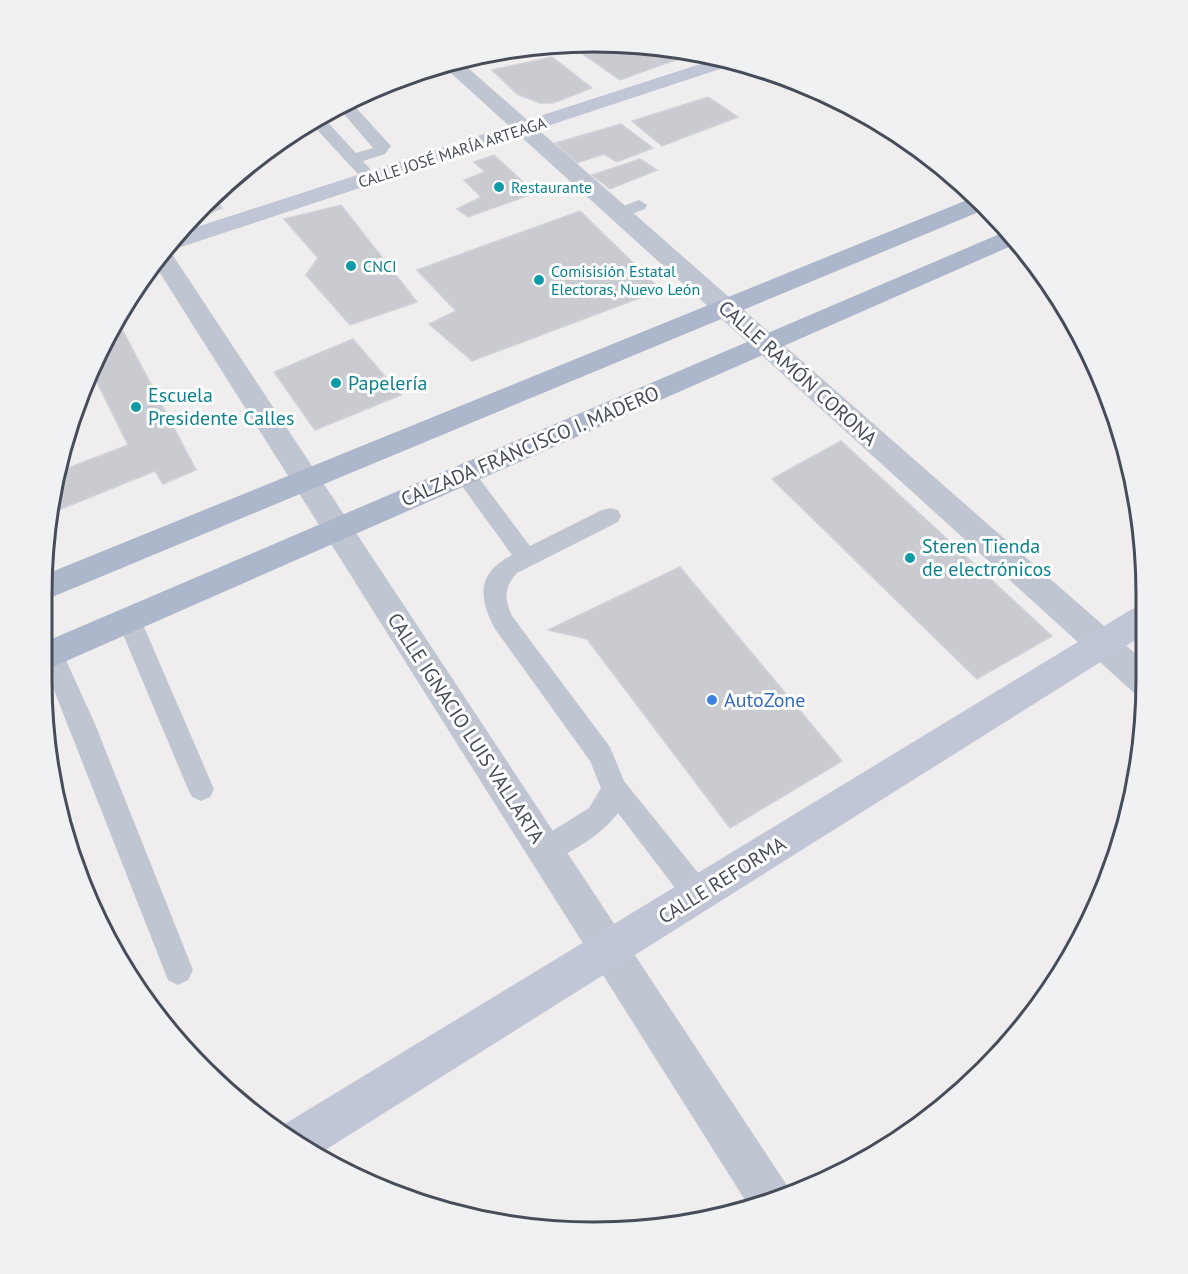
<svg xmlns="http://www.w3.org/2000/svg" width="1188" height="1274" font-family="'PT Sans',sans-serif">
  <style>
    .building { fill: #cacbd1; stroke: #d1d2d8; stroke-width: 1.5 }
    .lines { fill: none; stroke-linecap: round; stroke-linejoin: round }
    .lane { fill: #c0c6d1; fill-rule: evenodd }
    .street { fill: #c0c6d1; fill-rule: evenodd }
    .secondary { fill: #c0c6d5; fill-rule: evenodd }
    .primary { fill: #adb7cb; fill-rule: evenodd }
    .culture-dot { fill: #0f9aa8; stroke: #fff; stroke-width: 2 }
    .shop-dot { fill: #3f7fe0; stroke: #fff; stroke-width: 2 }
    .labels { text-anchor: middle; stroke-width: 6; stroke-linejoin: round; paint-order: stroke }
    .far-street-label { font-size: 16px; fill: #464c59; stroke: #fff }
    .far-culture-label { font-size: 16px; fill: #0d838f; stroke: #fff; text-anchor: start }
    .street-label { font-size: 20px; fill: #464c59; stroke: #fff }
    .culture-label { font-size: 20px; fill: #0d838f; stroke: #fff; text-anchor: start }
    .shop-label { font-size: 20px; fill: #366cbe; stroke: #fff; text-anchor: start }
    .rim { fill: none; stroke: #464c59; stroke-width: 3 }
  </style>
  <rect width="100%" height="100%" fill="#efeded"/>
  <g class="building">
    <polygon points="630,43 691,53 693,55 661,65"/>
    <polygon points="630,43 661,65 620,80 570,45"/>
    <polygon points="552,57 592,88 553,103 540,103 517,94 492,70"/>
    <polygon points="708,97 738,117 662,146 632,121"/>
    <polygon points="621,124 653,148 617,162 604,154 577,163 555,143"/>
    <polygon points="494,155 535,193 468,217 457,209 481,197 464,180 485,172 474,162"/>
    <polygon points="640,159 657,170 610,189 592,175"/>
    <polygon points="212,198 222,208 192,220"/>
    <polygon points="341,205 417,302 350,325 306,275 318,258 284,219"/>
    <polygon points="580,211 661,290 472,361 429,324 456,311 417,270"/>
    <polygon points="123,331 196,470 163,484 155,471 51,513 58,467 60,471 128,445 91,370 107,336"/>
    <polygon points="353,339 401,395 315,430 274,372"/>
    <polygon points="841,441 1052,636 977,679 772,479"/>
    <polygon points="680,567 842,761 730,828 587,639 548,630"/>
  </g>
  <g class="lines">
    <g class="lane">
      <polygon points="350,101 391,146 385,154 363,161 371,170 363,175 357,173 310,122 321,115 356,153 373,148 338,107"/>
      <polygon points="639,200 647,205 645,209 619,219 611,214 613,210"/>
      <path d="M 465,467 L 473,470 L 530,546 L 602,510 L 610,508 L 618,510 L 621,516 L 618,522 L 517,573 C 504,588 504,598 512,616 L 610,747 L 624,781 L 708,885 L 712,895 L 708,905 L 698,908 L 688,905 L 618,813 C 602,835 571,853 546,863 L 536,859 L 532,850 L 536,841 L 589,808 L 601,788 L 590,761 L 495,629 C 478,597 477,573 512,555 L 454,475 L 457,470 Z"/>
      <polygon points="129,611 137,613 141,620 214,789 210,797 201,801 192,797 188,789 117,620 121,613"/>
      <polygon points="51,644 60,647 95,724 193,970 188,980 178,985 168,980 48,675 47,645"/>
    </g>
    <g class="street">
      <polygon points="460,61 1145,662 1144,697 1134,693 442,65"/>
      <polygon points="165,248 172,254 792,1193 772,1203 750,1208 153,262"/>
    </g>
    <g class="secondary">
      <polygon points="719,58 741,62 178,248 165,249 181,232"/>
      <polygon points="1144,605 1145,634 319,1154 282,1129 283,1125 1132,609"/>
    </g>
    <g class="primary">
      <polygon points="972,198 986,209 45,600 44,575"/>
      <polygon points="1009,230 1018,243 48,669 47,641"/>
    </g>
  </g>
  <g class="culture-dot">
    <circle cx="499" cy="187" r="6"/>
    <circle cx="351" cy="266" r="6"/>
    <circle cx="539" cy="280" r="6"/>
    <circle cx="336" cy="383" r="6"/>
    <circle cx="136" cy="407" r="6"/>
    <circle cx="910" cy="558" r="6"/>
  </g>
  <circle class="shop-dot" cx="712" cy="700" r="6"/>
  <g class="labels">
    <g class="far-street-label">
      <text transform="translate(452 152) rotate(-18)" y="6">CALLE JOSÉ MARÍA ARTEAGA</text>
    </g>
    <g class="far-culture-label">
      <text x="511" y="193">Restaurante</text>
      <text x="363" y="272">CNCI</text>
      <text x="551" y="277">Comisisión Estatal<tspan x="551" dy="18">Electoras, Nuevo León</tspan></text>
    </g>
    <g class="street-label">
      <text transform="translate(798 373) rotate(42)" y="7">CALLE RAMÓN CORONA</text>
      <text transform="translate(530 446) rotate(-23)" y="7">CALZADA FRANCISCO I. MADERO</text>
      <text transform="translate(466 728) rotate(57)" y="7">CALLE IGNACIO LUIS VALLARTA</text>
      <text transform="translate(722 880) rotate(-32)" y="7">CALLE REFORMA</text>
    </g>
    <g class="culture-label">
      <text x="348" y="390">Papelería</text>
      <text x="148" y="402">Escuela<tspan x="148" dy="23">Presidente Calles</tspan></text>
      <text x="922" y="553">Steren Tienda<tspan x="922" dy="23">de electrónicos</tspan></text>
    </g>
    <g class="shop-label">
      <text x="724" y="707">AutoZone</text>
    </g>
  </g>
  <path d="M0 0H1188V1274H0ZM594 52H594A542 542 0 0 1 1136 594V680A542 542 0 0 1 594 1222H594A542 542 0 0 1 52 680V594A542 542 0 0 1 594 52Z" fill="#f0f1f2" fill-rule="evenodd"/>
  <path class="rim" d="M594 52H594A542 542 0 0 1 1136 594V680A542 542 0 0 1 594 1222H594A542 542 0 0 1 52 680V594A542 542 0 0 1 594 52Z"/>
</svg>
